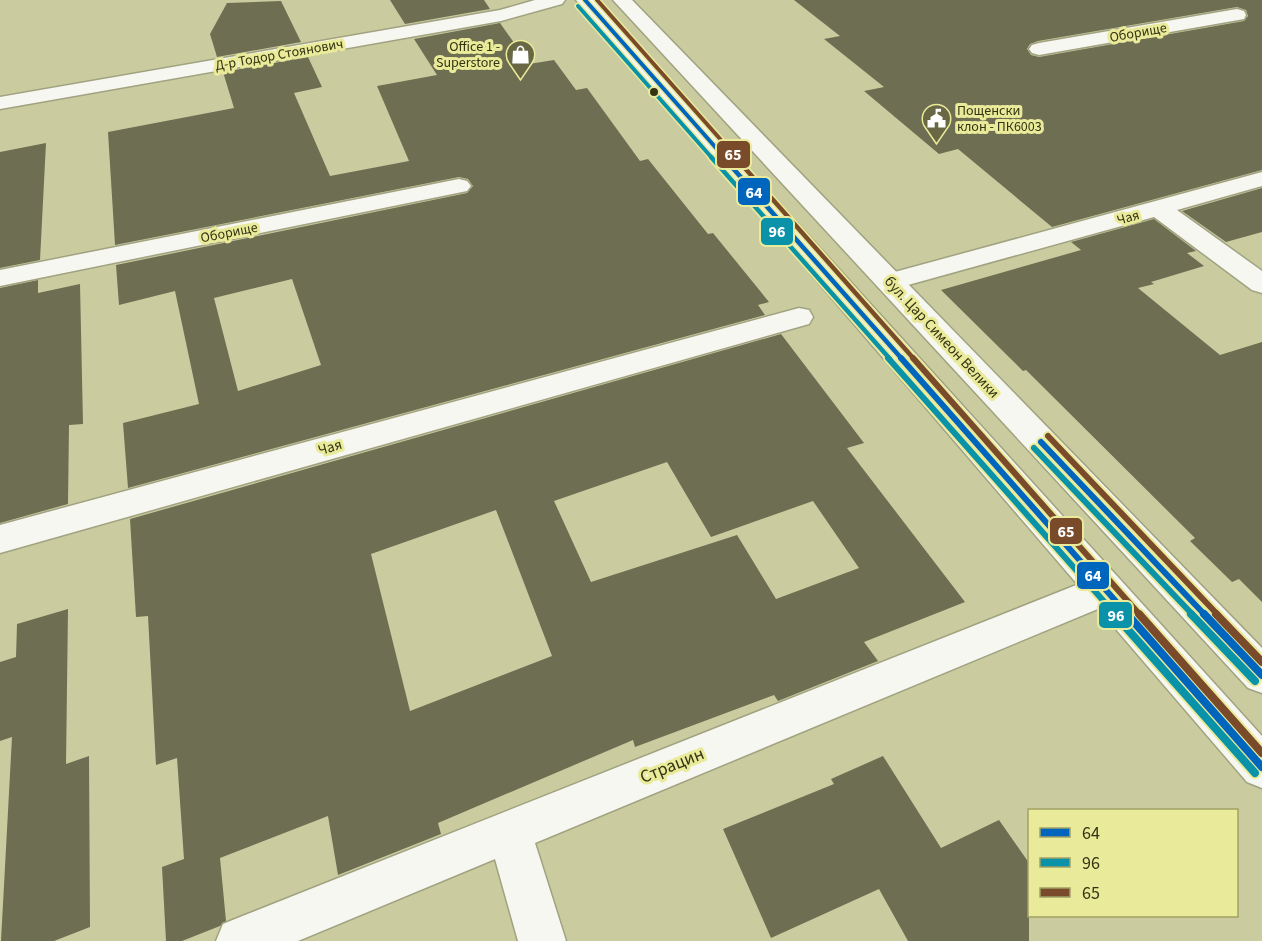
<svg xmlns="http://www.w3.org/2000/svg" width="1262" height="941" font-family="'Source Sans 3',sans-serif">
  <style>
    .building { fill: #6e6e52; fill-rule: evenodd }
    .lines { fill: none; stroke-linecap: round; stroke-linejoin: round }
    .minor-casing { stroke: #a1a280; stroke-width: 3 }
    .tertiary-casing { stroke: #a1a280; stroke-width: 3 }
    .primary-casing { stroke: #a1a280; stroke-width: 3 }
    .minor { fill: #f7f7f1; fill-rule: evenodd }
    .tertiary { fill: #f7f7f1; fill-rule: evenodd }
    .primary { fill: #f7f7f1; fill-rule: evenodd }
    .bus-1-far3-casing { stroke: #eaea9b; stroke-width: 7 }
    .bus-1-far2-casing { stroke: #eaea9b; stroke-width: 8 }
    .bus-1-far1-casing { stroke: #eaea9b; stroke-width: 10 }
    .bus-1-casing { stroke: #eaea9b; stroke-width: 12 }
    .bus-2-far3-casing { stroke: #eaea9b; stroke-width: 7 }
    .bus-2-far2-casing { stroke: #eaea9b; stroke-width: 8 }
    .bus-2-far1-casing { stroke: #eaea9b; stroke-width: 10 }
    .bus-2-casing { stroke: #eaea9b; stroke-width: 12 }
    .bus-3-far3-casing { stroke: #eaea9b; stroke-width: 7 }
    .bus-3-far2-casing { stroke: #eaea9b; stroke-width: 8 }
    .bus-3-far1-casing { stroke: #eaea9b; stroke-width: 10 }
    .bus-3-casing { stroke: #eaea9b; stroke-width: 12 }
    .bus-1-far3 { stroke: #0065bd; stroke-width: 4 }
    .bus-1-far2 { stroke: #0065bd; stroke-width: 4.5 }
    .bus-1-far1 { stroke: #0065bd; stroke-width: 6 }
    .bus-1 { stroke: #0065bd; stroke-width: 8 }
    .bus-2-far3 { stroke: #0a92a9; stroke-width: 4 }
    .bus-2-far2 { stroke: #0a92a9; stroke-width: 4.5 }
    .bus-2-far1 { stroke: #0a92a9; stroke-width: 6 }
    .bus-2 { stroke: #0a92a9; stroke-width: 8 }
    .bus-3-far3 { stroke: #7a4b2a; stroke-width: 4 }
    .bus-3-far2 { stroke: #7a4b2a; stroke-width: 4.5 }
    .bus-3-far1 { stroke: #7a4b2a; stroke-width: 6 }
    .bus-3 { stroke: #7a4b2a; stroke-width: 8 }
    .bus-dot { fill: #343413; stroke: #eaea9b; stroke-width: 2 }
    .labels { text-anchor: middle; stroke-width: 6; stroke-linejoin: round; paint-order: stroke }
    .far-street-label { font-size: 14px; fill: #343413; stroke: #eaea9b }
    .far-poi-label { font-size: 14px; fill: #343413; stroke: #eaea9b; text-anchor: end }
    .street-label { font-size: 15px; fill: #343413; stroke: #eaea9b }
    .near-street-label { font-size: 18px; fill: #343413; stroke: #eaea9b }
    .line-badge { stroke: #eaea9b; stroke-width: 2 }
    .badge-label { font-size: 16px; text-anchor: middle; font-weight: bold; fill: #fff }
  </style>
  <rect width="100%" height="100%" fill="#cacca0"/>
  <g class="building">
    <polygon points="390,0 484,0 490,9 405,24"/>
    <path d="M 794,0 L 1262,0 L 1262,170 L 1052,227 L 958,149 L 939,154 L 864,91 L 884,87 L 824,39 L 840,36 ZM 1237,7 L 1246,10 L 1248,16 L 1244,21 L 1039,57 L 1031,55 L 1027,49 L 1030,44 L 1038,41 Z"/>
    <polygon points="281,1 301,42 217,57 210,34 227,3"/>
    <path d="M 500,23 L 529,64 L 554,60 L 576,90 L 587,88 L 640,161 L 648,159 L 708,234 L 713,233 L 769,302 L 758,305 L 765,315 L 128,488 L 123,423 L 199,404 L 175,291 L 119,305 L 116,265 L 467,193 L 473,186 L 468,179 L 459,177 L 115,245 L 108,132 L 234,108 L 223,72 L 308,57 L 322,87 L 294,93 L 330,176 L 409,161 L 377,86 L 437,75 L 414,39 ZM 292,279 L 321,365 L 238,391 L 214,298 Z"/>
    <polygon points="46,143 40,260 0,268 0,152"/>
    <polygon points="1262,188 1262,232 1226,242 1182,211"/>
    <polygon points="1154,219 1196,251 1187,253 1204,266 1151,282 1154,284 1138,288 1220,355 1262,342 1262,602 1239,579 1232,582 1190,541 1195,538 1026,370 1023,371 941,290 1081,250 1071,242"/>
    <polygon points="38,280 38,293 80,284 83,424 69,425 68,504 0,523 0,288"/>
    <path d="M 781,334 L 864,443 L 847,448 L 965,602 L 864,642 L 878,661 L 778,701 L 774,695 L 635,747 L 633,740 L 438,823 L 441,834 L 338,875 L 328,816 L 220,858 L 226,921 L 220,926 L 182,941 L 166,941 L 162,867 L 184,859 L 177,758 L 156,765 L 148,616 L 136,617 L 130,519 ZM 667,462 L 711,537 L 813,501 L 859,568 L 776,599 L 737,535 L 591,582 L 554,501 ZM 496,510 L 552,656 L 410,711 L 371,554 Z"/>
    <polygon points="68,609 66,764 89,756 90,927 54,941 1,941 12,737 0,741 0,662 16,657 17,624"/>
    <polygon points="883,756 941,848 999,820 1029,863 1029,941 908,941 879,889 771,938 723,829 834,784 831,779"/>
  </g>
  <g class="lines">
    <defs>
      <g id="minor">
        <polygon points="1237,9 1244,11 1246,15 1244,19 1039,55 1032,53 1029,49 1032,45 1039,43"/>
        <polygon points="1262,172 1262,186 1177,210 1262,271 1262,293 1252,290 1154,217 890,290 880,288 876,282 880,276"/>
        <polygon points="459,179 467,181 471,186 467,191 0,286 0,270"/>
        <polygon points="799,308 809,310 813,317 809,324 0,553 0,525"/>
        <polygon points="1104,574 1117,579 1122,590 1117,601 535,843 566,941 518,941 495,859 298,941 216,941 223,924 240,917"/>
      </g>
      <polygon id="tertiary" points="535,0 565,0 562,4 501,21 0,109 0,97 500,10"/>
      <g id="primary">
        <polygon points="576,0 595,0 1262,736 1262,788 1247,782"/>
        <polygon points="613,0 632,0 1262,648 1262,693 1248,688"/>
      </g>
    </defs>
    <use href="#minor" class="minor-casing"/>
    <use href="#tertiary" class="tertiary-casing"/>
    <use href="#primary" class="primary-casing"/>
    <use href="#minor" class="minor"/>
    <use href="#tertiary" class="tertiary"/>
    <use href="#primary" class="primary"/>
    <defs>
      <polyline id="bus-1-far3" points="585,0 725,158"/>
      <polyline id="bus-1-far2" points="723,157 902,359"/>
      <g id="bus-1-far1">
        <polyline points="901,358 1128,615"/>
        <polyline points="1041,442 1205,615"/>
      </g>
      <g id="bus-1">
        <polyline points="1127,614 1262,767"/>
        <polyline points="1204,614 1262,675"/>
      </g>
      <polyline id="bus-2-far3" points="578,6 712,158"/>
      <polyline id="bus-2-far2" points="711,157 890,359"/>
      <g id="bus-2-far1">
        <polyline points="888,358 1116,615"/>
        <polyline points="1034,448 1193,615"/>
      </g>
      <g id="bus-2">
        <polyline points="1114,614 1255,773"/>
        <polyline points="1191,614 1255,681"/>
      </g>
      <polyline id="bus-3-far3" points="597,0 737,158"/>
      <polyline id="bus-3-far2" points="735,157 914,359"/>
      <g id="bus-3-far1">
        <polyline points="913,358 1140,615"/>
        <polyline points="1048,436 1218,615"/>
      </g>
      <g id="bus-3">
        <polyline points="1139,614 1262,753"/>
        <polyline points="1216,614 1262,662"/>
      </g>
    </defs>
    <use href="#bus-1-far3" class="bus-1-far3-casing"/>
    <use href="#bus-1-far2" class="bus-1-far2-casing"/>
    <use href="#bus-1-far1" class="bus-1-far1-casing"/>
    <use href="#bus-1" class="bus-1-casing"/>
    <use href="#bus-2-far3" class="bus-2-far3-casing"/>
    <use href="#bus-2-far2" class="bus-2-far2-casing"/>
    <use href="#bus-2-far1" class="bus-2-far1-casing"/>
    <use href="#bus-2" class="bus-2-casing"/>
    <use href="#bus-3-far3" class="bus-3-far3-casing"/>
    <use href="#bus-3-far2" class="bus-3-far2-casing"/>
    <use href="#bus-3-far1" class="bus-3-far1-casing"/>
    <use href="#bus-3" class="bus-3-casing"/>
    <use href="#bus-1-far3" class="bus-1-far3"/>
    <use href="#bus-1-far2" class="bus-1-far2"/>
    <use href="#bus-1-far1" class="bus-1-far1"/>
    <use href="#bus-1" class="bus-1"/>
    <use href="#bus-2-far3" class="bus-2-far3"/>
    <use href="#bus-2-far2" class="bus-2-far2"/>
    <use href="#bus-2-far1" class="bus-2-far1"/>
    <use href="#bus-2" class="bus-2"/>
    <use href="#bus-3-far3" class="bus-3-far3"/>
    <use href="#bus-3-far2" class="bus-3-far2"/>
    <use href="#bus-3-far1" class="bus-3-far1"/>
    <use href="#bus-3" class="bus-3"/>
  </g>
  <defs>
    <symbol id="shop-pin" viewBox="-11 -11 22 30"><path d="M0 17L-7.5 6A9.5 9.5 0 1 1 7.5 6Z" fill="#686944" stroke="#eaea9b"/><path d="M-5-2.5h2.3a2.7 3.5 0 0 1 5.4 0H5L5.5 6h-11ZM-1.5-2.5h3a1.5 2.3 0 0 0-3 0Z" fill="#fff"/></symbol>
    <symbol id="civic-pin" viewBox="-11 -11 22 30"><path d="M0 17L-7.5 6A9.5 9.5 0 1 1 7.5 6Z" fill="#686944" stroke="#eaea9b"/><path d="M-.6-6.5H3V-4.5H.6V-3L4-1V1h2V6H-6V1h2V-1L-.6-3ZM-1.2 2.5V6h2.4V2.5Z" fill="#fff"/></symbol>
  </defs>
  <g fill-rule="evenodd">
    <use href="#shop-pin" x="504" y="38" width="33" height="45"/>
    <use href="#civic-pin" x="920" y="102" width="33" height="45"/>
  </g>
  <circle class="bus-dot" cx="654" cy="92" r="5"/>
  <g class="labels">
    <g class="far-street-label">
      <text transform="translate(1138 32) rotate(-10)" y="5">Оборище</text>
      <text transform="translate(279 54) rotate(-10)" y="5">Д-р Тодор Стоянович</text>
      <text transform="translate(1128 217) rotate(-16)" y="5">Чая</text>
      <text transform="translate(229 232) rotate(-11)" y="5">Оборище</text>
    </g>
    <g class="far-poi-label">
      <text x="500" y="51">Office 1 -<tspan x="500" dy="16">Superstore</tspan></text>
      <text x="957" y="115" text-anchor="start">Пощенски<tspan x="957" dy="16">клон - ПК6003</tspan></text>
    </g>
    <g class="street-label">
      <text transform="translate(942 337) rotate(47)" y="5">бул. Цар Симеон Велики</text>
      <text transform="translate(330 447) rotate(-16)" y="5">Чая</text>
    </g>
    <g class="near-street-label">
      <text transform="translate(672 765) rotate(-22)" y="6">Страцин</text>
    </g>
  </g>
  <g class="line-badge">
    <rect x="716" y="140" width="35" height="29" rx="6" fill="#7a4b2a"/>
    <rect x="737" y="177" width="34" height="29" rx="6" fill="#0065bd"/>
    <rect x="760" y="217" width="34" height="29" rx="6" fill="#0a92a9"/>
    <rect x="1049" y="517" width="34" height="28" rx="6" fill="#7a4b2a"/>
    <rect x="1076" y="561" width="34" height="29" rx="6" fill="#0065bd"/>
    <rect x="1098" y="601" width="35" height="28" rx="6" fill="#0a92a9"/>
  </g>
  <g class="badge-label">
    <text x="733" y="160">65</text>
    <text x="754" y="198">64</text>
    <text x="777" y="237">96</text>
    <text x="1066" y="537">65</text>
    <text x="1093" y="581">64</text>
    <text x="1116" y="621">96</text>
  </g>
  <rect x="1028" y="809" width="210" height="108" fill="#eaea9b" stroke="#a1a165" stroke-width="1.5"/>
  <rect x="1040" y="828" width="30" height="9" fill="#0065bd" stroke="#a1a165" stroke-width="1.5"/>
  <text x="1082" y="839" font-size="18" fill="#343413">64</text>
  <rect x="1040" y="858" width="30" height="9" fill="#0a92a9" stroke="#a1a165" stroke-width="1.5"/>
  <text x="1082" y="869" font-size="18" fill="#343413">96</text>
  <rect x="1040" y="888" width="30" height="9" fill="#7a4b2a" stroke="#a1a165" stroke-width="1.5"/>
  <text x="1082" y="899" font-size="18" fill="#343413">65</text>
</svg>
